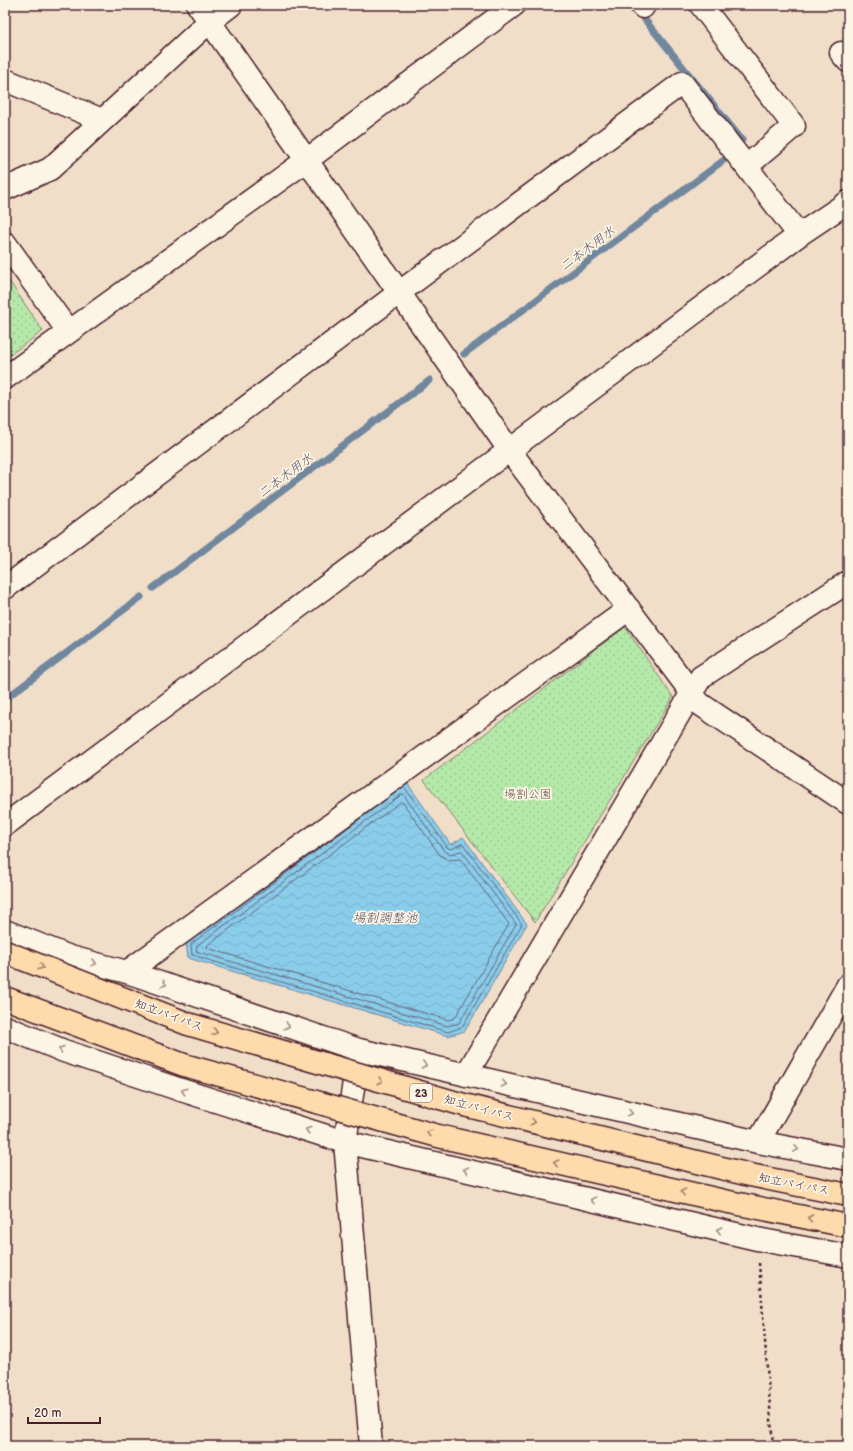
<svg xmlns="http://www.w3.org/2000/svg" width="853" height="1451" font-family="'Balsamiq Sans','Klee One',sans-serif">
  <style>
    .grass { fill: url(#grass-dots); stroke: #80846a }
    .water { fill: url(#water-waves); stroke: #70879e }
    .lines { fill: none; stroke-linecap: round; stroke-linejoin: round }
    .shore { stroke: #646578; stroke-width: 1 }
    .stream { stroke: #70879e; stroke-width: 7 }
    .minor-casing { stroke: #4a1f2b; stroke-width: 25 }
    .path { stroke: #4a1f2b; stroke-width: 2.5; stroke-dasharray: 3 3; stroke-linecap: butt }
    .minor { stroke: #fcf5e5; stroke-width: 22 }
    .highway-bridge-casing { stroke: #4a1f2b; stroke-width: 25; stroke-linecap: butt }
    .highway-bridge { stroke: #fedbac; stroke-width: 22 }
    .oneway { stroke: #a38a88 }
    .oneway2 { stroke: #a47d6c }
    .labels { text-anchor: middle; stroke-width: 3.5; stroke-linejoin: round; paint-order: stroke }
    .shield { fill: #fcf5e5; stroke: #7f5f63; stroke-width: 1 }
    .shield-label { font-size: 11px; font-weight: bold; fill: #4a1f2b }
    .park-label { font-size: 12px; fill: #65524b; stroke: #fcf5e5 }
    .street-label { font-size: 12px; fill: #4a1f2b; stroke: #fcf5e5 }
    .water-label { font-size: 13px; font-style: italic; fill: #5d5365; stroke: #fcf5e5 }
  </style>
  <defs>
    <pattern id="grass-dots" width="8" height="8" patternUnits="userSpaceOnUse"><rect width="8" height="8" fill="#b5e9aa"/><path d="M2 2h.1M6 6h.1" fill="none" stroke="#9dc792" stroke-width="1.8" stroke-linecap="round"/></pattern>
    <pattern id="water-waves" width="16" height="10" patternUnits="userSpaceOnUse"><rect width="16" height="10" fill="#8acdeb"/><path d="M0 5q4-4 8 0t8 0" fill="none" stroke="#79b0ca"/></pattern>
  </defs>
  <rect width="100%" height="100%" fill="#f0dec9"/>
  <filter id="ink" filterUnits="userSpaceOnUse"><feTurbulence type="fractalNoise" baseFrequency=".025" numOctaves="2"/><feDisplacementMap in="SourceGraphic" scale="8" xChannelSelector="R" yChannelSelector="G"/><feConvolveMatrix kernelMatrix="1 2 1 2 8 2 1 2 1" color-interpolation-filters="sRGB"/></filter>
  <g filter="url(#ink)">
    <g class="grass">
      <polygon points="5,275 43,331 5,358"/>
      <polygon points="625,627 673,697 535,922 424,780"/>
    </g>
    <polygon class="water" points="405,780 451,845 463,837 527,924 465,1031 448,1036 188,958 186,943"/>
    <g class="lines">
      <g class="shore">
        <polygon points="403,794 444,851 451,854 460,851 462,851 516,924 459,1023 448,1026 196,951 197,946"/>
        <polyline points="385,800 191,944 192,955 448,1032 462,1027 522,924 463,844 461,844 452,849 448,848 405,788 404,787"/>
        <polygon points="401,802 403,803 440,855 448,860 460,859 509,924 455,1018 448,1020 207,948 208,945"/>
      </g>
      <g class="stream">
        <polyline points="645,20 742,140"/>
        <polyline points="464,354 724,160"/>
        <polyline points="153,588 430,380"/>
        <polyline points="5,699 141,597"/>
      </g>
      <defs>
        <g id="minor">
          <polyline points="198,5 510,451 700,704 848,803"/>
          <polyline points="641,5 643,7 644,5"/>
          <polyline points="701,5 794,126 747,166"/>
          <polyline points="841,53 848,61"/>
          <polyline points="5,80 102,120"/>
          <polyline points="5,189 50,169 209,22 231,5"/>
          <polyline points="5,243 68,331"/>
          <polyline points="5,378 307,160 514,5"/>
          <polyline points="5,588 400,292 682,83 799,235"/>
          <polyline points="5,825 799,235 848,202"/>
          <polyline points="5,931 70,957 127,972 359,1050 758,1142 848,1159"/>
          <polyline points="127,972 629,609"/>
          <polyline points="5,1027 64,1051 181,1090 345,1142 757,1239 848,1256"/>
          <polyline points="358,1055 345,1142 371,1446"/>
          <polyline points="466,1075 701,677 848,582"/>
          <polyline points="758,1142 848,985"/>
        </g>
      </defs>
      <use href="#minor" class="minor-casing"/>
      <polyline class="path" points="759,1263 773,1446"/>
      <use href="#minor" class="minor"/>
      <defs>
        <g id="highway-bridge">
          <polyline points="5,952 188,1024 464,1105 750,1175 848,1195"/>
          <polyline points="5,998 184,1065 438,1136 724,1201 848,1226"/>
        </g>
      </defs>
      <use href="#highway-bridge" class="highway-bridge-casing"/>
      <use href="#highway-bridge" class="highway-bridge"/>
    </g>
    <defs><path id="oneway-chevron" d="M-2-3.5L2.5 0L-2 3.5" fill="none" stroke-width="1.6" stroke-linecap="round" stroke-linejoin="round"/></defs>
    <g class="oneway">
      <use href="#oneway-chevron" transform="translate(94 963) rotate(15)"/>
      <use href="#oneway-chevron" transform="translate(164 984) rotate(19)"/>
      <use href="#oneway-chevron" transform="translate(287 1026) rotate(19)"/>
      <use href="#oneway-chevron" transform="translate(61 1049) rotate(-159)"/>
      <use href="#oneway-chevron" transform="translate(424 1065) rotate(13)"/>
      <use href="#oneway-chevron" transform="translate(504 1084) rotate(13)"/>
      <use href="#oneway-chevron" transform="translate(184 1091) rotate(-162)"/>
      <use href="#oneway-chevron" transform="translate(630 1113) rotate(13)"/>
      <use href="#oneway-chevron" transform="translate(308 1130) rotate(-163)"/>
      <use href="#oneway-chevron" transform="translate(796 1149) rotate(10)"/>
      <use href="#oneway-chevron" transform="translate(466 1170) rotate(-167)"/>
      <use href="#oneway-chevron" transform="translate(593 1200) rotate(-167)"/>
      <use href="#oneway-chevron" transform="translate(719 1230) rotate(-167)"/>
    </g>
    <g class="oneway2">
      <use href="#oneway-chevron" transform="translate(41 967) rotate(21)"/>
      <use href="#oneway-chevron" transform="translate(215 1032) rotate(16)"/>
      <use href="#oneway-chevron" transform="translate(380 1081) rotate(16)"/>
      <use href="#oneway-chevron" transform="translate(533 1122) rotate(14)"/>
      <use href="#oneway-chevron" transform="translate(429 1133) rotate(-164)"/>
      <use href="#oneway-chevron" transform="translate(556 1163) rotate(-167)"/>
      <use href="#oneway-chevron" transform="translate(683 1192) rotate(-167)"/>
      <use href="#oneway-chevron" transform="translate(810 1218) rotate(-169)"/>
    </g>
  </g>
  <g class="labels">
    <rect class="shield" x="410" y="1084" width="22" height="18" rx="3"/>
    <g class="shield-label">
      <text x="421" y="1097">23</text>
    </g>
    <g class="park-label">
      <text x="528" y="798">場割公園</text>
    </g>
    <g class="street-label">
      <text transform="translate(169 1015) rotate(20)" y="4">知立バイパス</text>
      <text transform="translate(479 1108) rotate(15)" y="4">知立バイパス</text>
      <text transform="translate(794 1184) rotate(11)" y="4">知立バイパス</text>
    </g>
    <g class="water-label">
      <text transform="translate(587 248) rotate(-37)" y="5">二本木用水</text>
      <text transform="translate(285 475) rotate(-37)" y="5">二本木用水</text>
      <text x="385" y="922">場割調整池</text>
    </g>
  </g>
  <rect width="853" height="1451" fill="none" stroke="#fcf5e5" stroke-width="20"/>
  <rect x="10" y="10" width="833" height="1431" fill="none" stroke="#4a1f2b" stroke-width="1.5" filter="url(#ink)"/>
  <path d="M28 1417v6h72v-6" fill="none" stroke="#4a1f2b" stroke-width="2"/>
  <text x="34" y="1417" font-size="12" fill="#4a1f2b" stroke="#fcf5e5" stroke-width="3" paint-order="stroke">20 m</text>
</svg>
